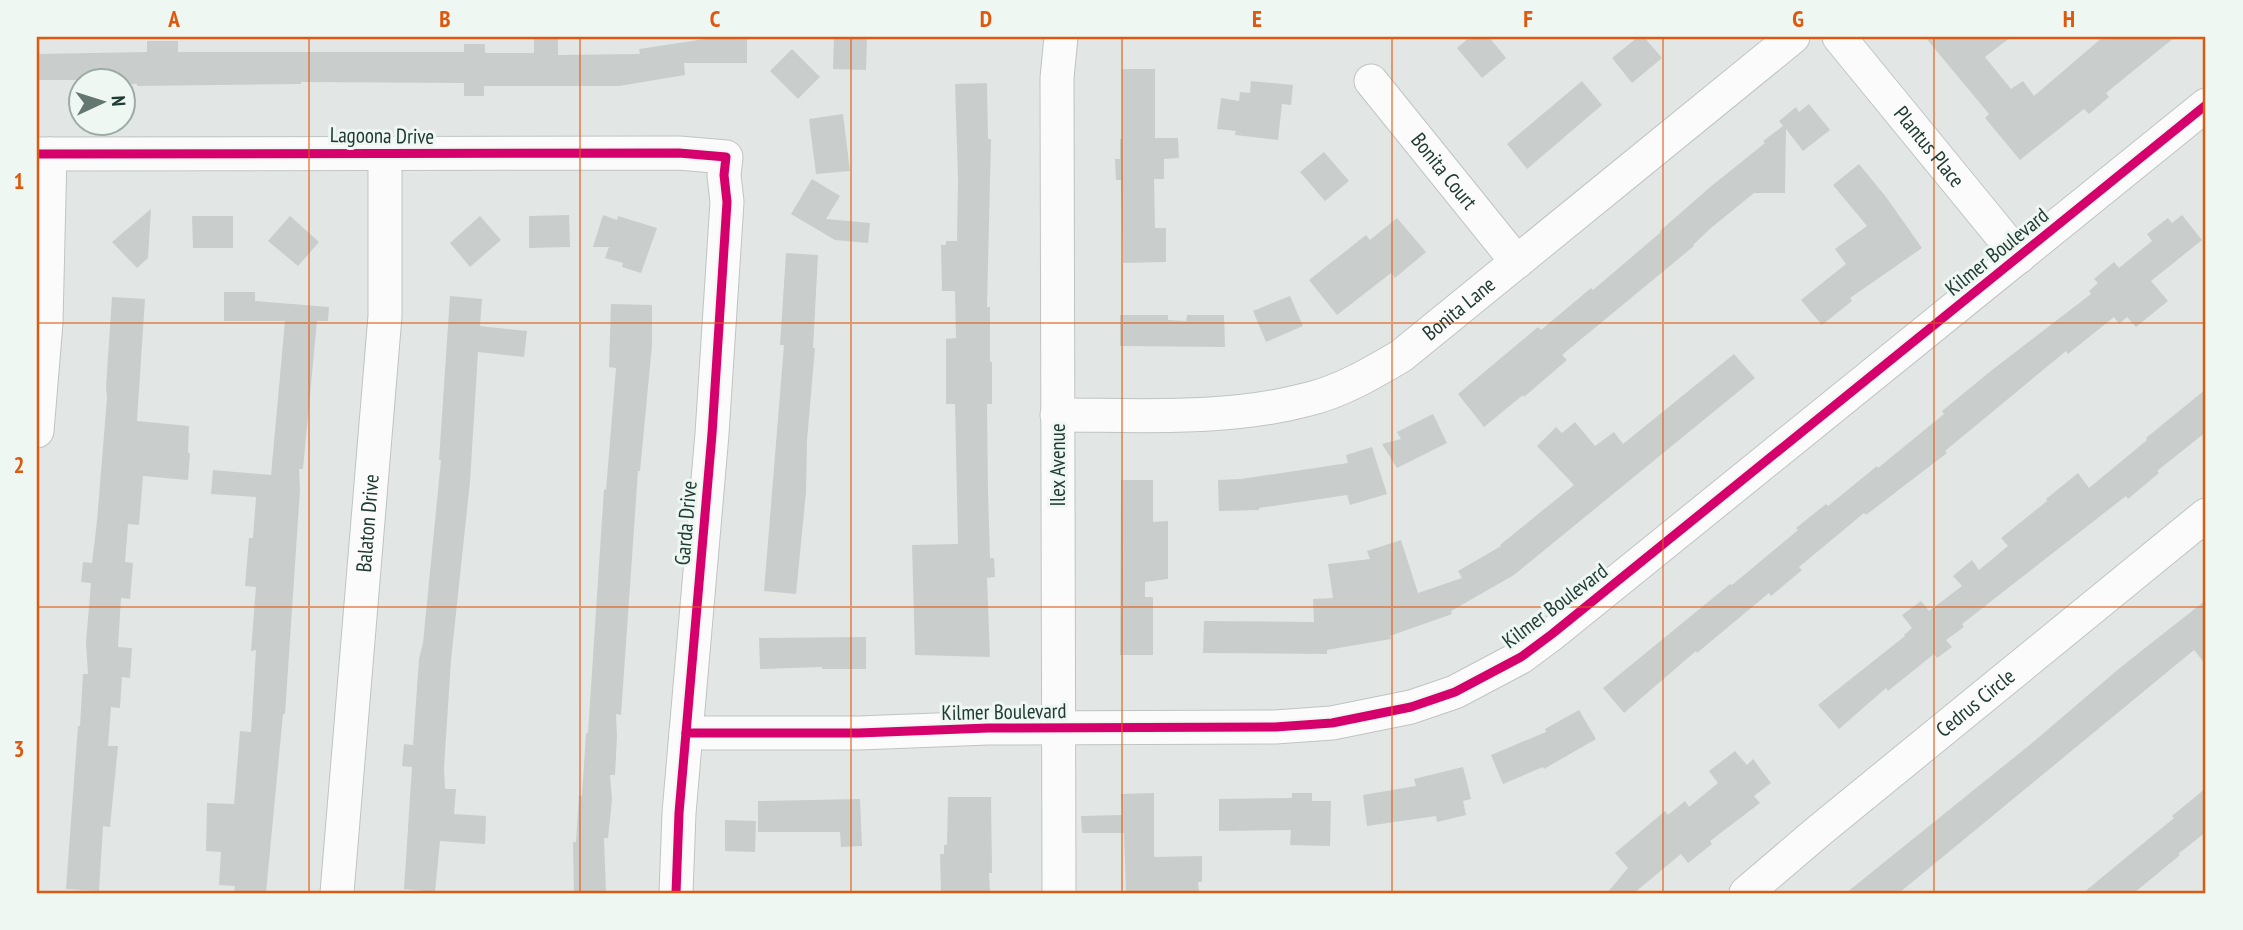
<svg xmlns="http://www.w3.org/2000/svg" width="2243" height="930" font-family="'PT Sans Narrow',sans-serif">
  <style>
    .building { fill: #c9cecc }
    .lines { fill: none; stroke-linecap: round; stroke-linejoin: round }
    .minor-casing { stroke: #bfc4c2; stroke-width: 35 }
    .minor { stroke: #fbfbfb; stroke-width: 33 }
    .cycleway-casing { stroke: #eff7f3; stroke-width: 13 }
    .cycleway { stroke: #d6006c; stroke-width: 9 }
    .grid { fill: none; stroke: #de580e; stroke-width: 2; stroke-opacity: 0.55 }
    .labels { text-anchor: middle; stroke-width: 6; stroke-linejoin: round; paint-order: stroke }
    .street-label { font-size: 21px; fill: #203b33; stroke: #eff7f3 }
    .neatline { fill: none; stroke: #de580e; stroke-width: 2.5 }
    .grid-label { font-size: 23px; text-anchor: middle; font-weight: bold; fill: #de580e }
  </style>
  <rect width="100%" height="100%" fill="#e2e7e5"/>
  <g class="building">
    <polygon points="534,37 558,37 558,55 640,54 639,49 705,39 705,37 747,37 747,63 684,63 685,75 619,86 484,86 484,96 464,96 464,83 301,82 301,84 137,86 137,84 122,84 122,80 37,80 37,54 147,52 147,41 178,41 178,52 464,52 464,44 485,44 485,53 534,53"/>
    <polygon points="834,37 867,38 866,70 833,69"/>
    <polygon points="1470,37 1489,37 1506,58 1482,78 1457,48"/>
    <polygon points="1638,37 1644,37 1662,58 1632,83 1612,58"/>
    <polygon points="1925,37 2011,37 1985,57 2011,89 2023,81 2034,96 2103,37 2175,37 2106,93 2109,97 2089,114 2084,109 2020,160 1985,118 1989,114"/>
    <polygon points="792,49 820,77 798,99 770,71"/>
    <polygon points="1122,69 1155,69 1155,138 1178,138 1179,158 1164,159 1164,179 1154,179 1155,228 1166,228 1166,262 1123,263 1121,180 1116,180 1115,159 1120,159 1120,139 1122,139"/>
    <polygon points="1251,81 1293,85 1291,105 1282,104 1278,140 1235,135 1236,131 1217,129 1221,98 1239,101 1240,92 1250,93"/>
    <polygon points="1582,81 1602,105 1527,169 1507,144"/>
    <polygon points="987,83 988,139 991,139 987,307 990,307 990,362 992,362 992,404 987,404 988,492 990,558 994,558 995,577 987,578 990,657 915,655 912,545 958,544 955,404 946,404 946,339 956,338 955,291 942,291 941,245 946,245 946,241 957,241 958,178 955,84"/>
    <polygon points="1809,104 1830,130 1803,151 1786,129 1785,193 1754,193 1711,228 1693,245 1694,246 1562,355 1567,360 1524,397 1523,395 1484,427 1458,394 1538,327 1541,330 1591,288 1593,290 1661,232 1660,231 1709,188 1765,143 1763,141 1783,126 1779,121 1796,107 1799,112"/>
    <polygon points="843,114 850,171 816,174 809,119"/>
    <polygon points="1324,152 1349,181 1325,201 1300,172"/>
    <polygon points="1859,164 1886,197 1922,248 1850,298 1852,301 1822,325 1801,300 1846,264 1835,249 1867,226 1833,185"/>
    <polygon points="812,179 840,196 826,219 870,223 868,243 835,240 791,214"/>
    <polygon points="151,209 148,258 137,268 112,242"/>
    <polygon points="569,215 570,247 529,248 529,216"/>
    <polygon points="603,215 617,220 618,216 657,228 641,273 622,267 623,263 605,258 609,247 593,247"/>
    <polygon points="2182,215 2202,240 2151,281 2168,301 2136,327 2127,317 2119,324 2114,317 2068,354 2066,351 1945,451 1947,453 1866,515 1864,513 1799,567 1802,570 1771,596 1769,593 1697,653 1696,651 1624,713 1603,688 1730,584 1732,585 1798,530 1796,528 1826,504 1828,506 1877,466 1878,468 1944,414 1942,411 1992,370 2091,294 2089,291 2098,283 2094,279 2114,262 2119,268 2152,241 2147,234 2168,218 2172,223"/>
    <polygon points="192,216 233,216 233,248 193,248"/>
    <polygon points="290,216 319,242 298,266 268,241"/>
    <polygon points="480,216 501,240 470,267 450,243"/>
    <polygon points="1397,218 1426,252 1395,278 1391,273 1337,315 1309,280 1366,235 1370,240"/>
    <polygon points="786,253 818,255 813,348 815,348 807,440 806,492 796,594 764,591 784,345 780,345"/>
    <polygon points="224,292 255,292 255,301 329,307 328,321 317,321 303,469 299,469 300,490 285,714 283,714 266,893 234,893 235,886 219,885 221,852 206,851 207,803 234,804 240,731 251,732 256,650 251,651 256,587 245,586 249,538 253,538 256,497 211,494 213,470 271,475 285,321 224,321"/>
    <polygon points="450,296 482,299 480,326 527,331 524,357 478,352 470,482 451,660 444,768 445,789 456,789 454,814 486,816 485,844 440,841 435,892 404,889 412,767 402,766 404,744 413,745 419,659 423,643 441,460 439,460"/>
    <polygon points="1290,296 1303,326 1266,342 1253,311"/>
    <polygon points="112,297 145,299 137,421 189,426 188,453 190,453 188,480 143,476 139,525 128,524 125,562 133,563 130,599 121,598 118,647 132,648 130,678 122,677 120,708 111,707 108,746 118,746 110,827 103,826 99,891 66,889 78,726 80,726 83,674 88,674 86,642 91,583 81,582 83,562 92,563 97,521 107,398 106,387"/>
    <polygon points="611,304 652,305 652,345 640,471 638,471 621,715 616,714 617,736 615,775 610,775 612,800 608,838 604,838 606,893 574,893 573,842 576,842 579,795 582,796 586,733 588,733 604,489 606,490 616,368 609,367"/>
    <polygon points="1120,315 1168,315 1168,320 1186,321 1187,315 1224,315 1225,347 1120,346"/>
    <polygon points="1734,354 1755,378 1514,575 1451,611 1452,614 1390,636 1391,639 1327,650 1327,654 1203,653 1204,621 1314,622 1313,599 1333,598 1328,564 1370,559 1367,551 1401,540 1418,593 1462,578 1458,571 1501,546 1500,545 1574,485 1537,446 1556,427 1562,433 1575,422 1595,446 1614,432 1623,444"/>
    <polygon points="2206,389 2206,432 2157,471 2159,473 2128,499 2126,496 1962,624 1964,627 1946,640 1952,647 1937,658 1934,654 1888,691 1886,688 1839,729 1818,705 1905,636 1904,635 1912,628 1902,615 1921,601 1929,611 1962,586 1953,576 1972,560 1979,570 2008,546 2001,538 2047,501 2046,499 2078,473 2089,488 2147,440 2146,438"/>
    <polygon points="1433,414 1447,443 1397,468 1382,444 1401,439 1397,432"/>
    <polygon points="1372,447 1387,494 1350,505 1347,495 1259,508 1259,510 1219,511 1218,480 1241,479 1348,463 1346,455"/>
    <polygon points="1121,480 1153,480 1153,522 1168,521 1168,579 1145,582 1145,597 1153,597 1153,655 1120,655"/>
    <polygon points="2206,600 2206,665 2194,650 1899,893 1846,893 2032,743 2121,667"/>
    <polygon points="866,637 866,669 822,669 822,667 760,669 759,638"/>
    <polygon points="1579,710 1596,739 1544,769 1543,767 1503,784 1491,755 1546,732 1545,729"/>
    <polygon points="1735,751 1747,765 1753,759 1771,783 1754,796 1760,803 1710,841 1712,844 1688,863 1681,854 1634,893 1607,893 1628,868 1615,853 1665,811 1668,815 1685,801 1689,807 1718,783 1709,771"/>
    <polygon points="1463,767 1471,799 1463,801 1466,815 1437,822 1436,816 1367,826 1363,795 1416,786 1414,779"/>
    <polygon points="2206,788 2206,832 2178,854 2180,855 2134,893 2083,893 2174,818 2172,816"/>
    <polygon points="1154,793 1154,857 1202,856 1202,882 1198,882 1199,893 1126,893 1124,833 1082,833 1081,816 1122,815 1121,794"/>
    <polygon points="1292,793 1312,793 1312,801 1331,801 1330,846 1290,845 1291,830 1219,831 1219,799 1292,798"/>
    <polygon points="948,797 991,797 992,873 989,873 990,893 941,893 940,854 944,854 944,845 947,845"/>
    <polygon points="860,799 862,846 841,847 840,832 758,832 758,801"/>
    <polygon points="725,820 756,821 755,852 725,851"/>
  </g>
  <g class="lines">
    <defs>
      <g id="minor">
        <path id="s1" d="M 1839,37 L 2019,257"/>
        <path id="s2" d="M 1371,81 L 1517,262"/>
        <polyline points="37,154 679,153 726,157 724,175 727,202 712,434 679,813 676,893"/>
        <path id="s3" d="M 1057,415 C 1141,415 1227,421 1309,399 C 1342,391 1372,373 1401,356 L 1793,37"/>
        <polyline points="37,431 46,323 50,154"/>
        <polyline points="686,733 859,733 988,728 1275,727 1332,723 1411,707 1455,692 1521,657 1552,634 2206,105"/>
        <path id="s4" d="M 337,893 L 385,316 L 385,154"/>
        <polyline points="1059,893 1057,78 1061,37"/>
        <path id="s5" d="M 1746,893 L 1820,830 L 2206,515"/>
      </g>
    </defs>
    <use href="#minor" class="minor-casing"/>
    <use href="#minor" class="minor"/>
    <defs>
      <g id="cycleway">
        <polyline points="37,154 679,153 726,157 724,175 727,202 712,434 679,813 676,893"/>
        <polyline points="686,733 859,733 988,728 1275,727 1332,723 1411,707 1455,692 1521,657 1552,634 2206,105"/>
      </g>
    </defs>
    <use href="#cycleway" class="cycleway-casing"/>
    <use href="#cycleway" class="cycleway"/>
  </g>
  <path class="grid" d="M 309,37 L 309,893M 580,37 L 580,893M 851,37 L 851,893M 1122,37 L 1122,893M 1392,37 L 1392,893M 1663,37 L 1663,893M 1934,37 L 1934,893M 37,323 L 2206,323M 37,607 L 2206,607"/>
  <g class="labels">
    <g class="street-label">
      <text transform="translate(382 136) rotate(1)" y="7">Lagoona Drive</text>
      <text dy="7" stroke="none"><textPath href="#s1" startOffset="142">Plantus Place</textPath></text>
      <text dy="7" stroke="none"><textPath href="#s2" startOffset="116">Bonita Court</textPath></text>
      <text transform="translate(1997 252) rotate(-39)" y="7">Kilmer Boulevard</text>
      <text dy="7" stroke="none"><textPath href="#s3" startOffset="430">Bonita Lane</textPath></text>
      <text transform="translate(1058 465) rotate(-90)" y="7">Ilex Avenue</text>
      <text transform="translate(686 523) rotate(-85)" y="7">Garda Drive</text>
      <text dy="7" stroke="none"><textPath href="#s4" startOffset="371">Balaton Drive</textPath></text>
      <text transform="translate(1555 606) rotate(-37)" y="7">Kilmer Boulevard</text>
      <text dy="7" stroke="none"><textPath href="#s5" startOffset="298">Cedrus Circle</textPath></text>
      <text transform="translate(1004 712) rotate(-1)" y="7">Kilmer Boulevard</text>
    </g>
  </g>
  <rect width="2243" height="930" fill="none" stroke="#eff7f3" stroke-width="77"/>
  <g transform="translate(102 102) rotate(86)"><circle r="33" fill="#eff7f3" stroke="#9caca6" stroke-width="2"/>
  <path d="M0-5L12 26L0 18L-12 26Z" fill="#647771"/>
  <text y="-10" font-size="19" font-weight="bold" text-anchor="middle" fill="#203b33">N</text>
  </g>
  <rect x="38" y="38" width="2166" height="854" class="neatline"/>
  <g class="grid-label">
    <text x="174" y="27">A</text>
    <text x="445" y="27">B</text>
    <text x="715" y="27">C</text>
    <text x="986" y="27">D</text>
    <text x="1257" y="27">E</text>
    <text x="1528" y="27">F</text>
    <text x="1798" y="27">G</text>
    <text x="2069" y="27">H</text>
    <text x="19" y="189">1</text>
    <text x="19" y="473">2</text>
    <text x="19" y="757">3</text>
  </g>
</svg>
